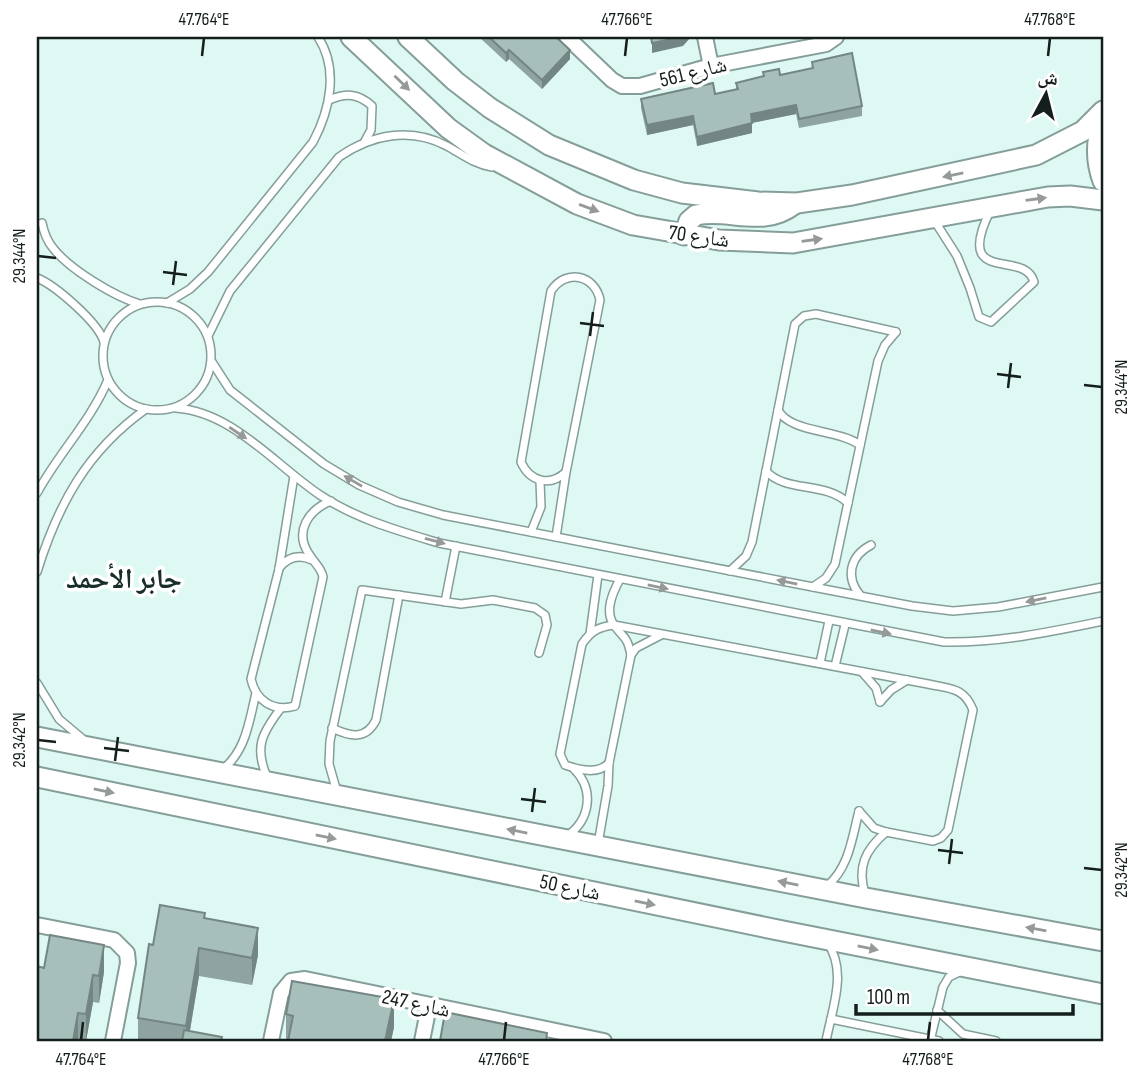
<svg xmlns="http://www.w3.org/2000/svg" width="1140" height="1078" font-family="'Sofia Sans Condensed','Noto Naskh Arabic',sans-serif">
  <style>
    .lines { fill: none; stroke-linecap: round; stroke-linejoin: round }
    .lane-casing { stroke: #859e99; stroke-width: 10 }
    .street-casing { stroke: #859e99; stroke-width: 18 }
    .secondary-casing { stroke: #859e99; stroke-width: 23 }
    .lane { stroke: #fff; stroke-width: 7 }
    .street { stroke: #fff; stroke-width: 14 }
    .secondary { stroke: #fff; stroke-width: 19 }
    .wall { fill: #8fa4a1 }
    .shaded-wall { fill: #748683 }
    .building { fill: #a6bfbb; stroke: #748683; stroke-width: 2 }
    .oneway { fill: #959a99 }
    .ticks { fill: none; stroke: #141e1c; stroke-width: 2.5 }
    .labels { text-anchor: middle; stroke-width: 7; stroke-linejoin: round; paint-order: stroke }
    .street-label { font-size: 21px; fill: #141e1c; stroke: #fff }
    .district-label { font-size: 28px; font-weight: bold; fill: #192e2b; stroke: #fff }
    .neatline { fill: none; stroke: #141e1c; stroke-width: 2.5 }
    .ticks-label { font-size: 18px; text-anchor: middle; fill: #141e1c }
  </style>
  <rect width="100%" height="100%" fill="#def9f4"/>
  <g class="lines">
    <defs>
      <g id="lane">
        <path d="M 329,100 C 346,93 358,93 372,106 L 371,130 L 365,141"/>
        <path d="M 934,220 L 957,256 L 970,288 L 979,317 L 991,322 L 1034,282 C 1025,248 953,287 990,211"/>
        <path d="M 42,223 C 44,233 47,241 53,248 C 69,269 115,297 140,304"/>
        <path d="M 37,278 C 55,285 99,323 104,342"/>
        <circle cx="157" cy="356" r="54"/>
        <path d="M 167,303 L 190,289 L 208,272 L 313,142 C 330,110 339,69 318,37"/>
        <path d="M 208,336 L 230,291 L 339,157 C 372,134 411,127 447,146 C 463,155 474,164 492,167"/>
        <polyline points="212,362 230,390 324,464 359,485 398,502 443,515 813,587 912,606 953,611 998,607 1103,587"/>
        <path d="M 176,408 C 233,412 275,465 320,495 C 356,519 399,531 439,543 L 944,642 C 998,643 1050,632 1103,621"/>
        <path d="M 778,410 C 790,433 838,429 860,445"/>
        <path d="M 766,471 C 786,493 825,481 848,503"/>
        <path d="M 294,476 L 279,569 L 251,679 C 256,701 273,712 295,706 L 323,577 C 321,567 314,563 309,554 C 294,532 308,510 331,501"/>
        <path d="M 37,493 C 58,454 90,422 108,380"/>
        <polyline points="531,532 541,507 540,481"/>
        <path d="M 556,537 L 566,472 L 600,300 C 595,275 566,268 551,291 L 521,462 C 530,482 550,487 566,472"/>
        <path d="M 279,568 C 288,557 299,554 312,560"/>
        <polyline points="730,571 746,556 752,542 795,324 804,316 816,314 896,332"/>
        <path d="M 37,572 C 58,504 87,451 146,409"/>
        <polyline points="813,587 826,578 835,564 878,361 885,345 896,332"/>
        <path d="M 860,595 C 845,577 850,556 871,545"/>
        <polyline points="445,602 456,546"/>
        <polyline points="590,634 598,575"/>
        <polyline points="631,655 636,648 661,635"/>
        <polyline points="820,663 829,621"/>
        <polyline points="835,666 845,625"/>
        <polyline points="862,672 876,688 880,702"/>
        <polyline points="37,683 59,719 85,741"/>
        <polyline points="880,702 891,690 907,680"/>
        <path d="M 332,728 C 351,737 366,740 376,720 L 399,595"/>
        <path d="M 609,763 C 598,775 579,770 565,765 L 560,754 L 582,644 C 591,631 598,627 614,625 L 928,684 C 950,689 964,687 973,710 L 948,830 L 941,838 L 933,841 L 886,832 L 874,828 L 859,811"/>
        <path d="M 222,770 C 246,751 249,722 256,693"/>
        <path d="M 267,777 C 254,747 262,733 281,708"/>
        <polyline points="337,792 329,764 330,741 362,590 461,604 493,600 535,608 545,615 547,625 539,653"/>
        <path d="M 567,836 C 590,820 595,790 574,769"/>
        <path d="M 598,844 L 608,786 L 609,763 L 631,655 C 627,635 623,638 614,625 C 604,611 613,592 620,579"/>
        <path d="M 827,886 C 849,868 852,838 859,811"/>
        <path d="M 865,894 C 857,867 865,850 886,832"/>
        <polyline points="937,1010 963,1034 996,1041"/>
        <polyline points="831,1019 939,1041"/>
        <path d="M 826,1041 C 832,1009 848,971 827,942"/>
        <polyline points="930,1041 943,987 949,977 961,971"/>
      </g>
      <g id="street">
        <polyline points="567,37 612,80 622,86 640,86 711,66 826,44 836,37"/>
        <polyline points="705,37 711,66"/>
        <polyline points="37,925 114,940 127,953 128,963 113,1041"/>
        <polyline points="271,1041 281,993 291,981 305,979 604,1041"/>
        <polyline points="422,1041 429,1006"/>
      </g>
      <g id="secondary">
        <polyline points="351,37 448,128 484,154 577,204 633,225 719,240 793,243 1048,197 1070,196 1103,200"/>
        <polyline points="408,37 455,81 490,108 549,145 634,180 682,193 758,202 797,203 852,195 1036,155 1083,131 1103,111"/>
        <path d="M 1103,119 C 1096,140 1095,160 1103,181"/>
        <path d="M 684,235 L 689,221 L 696,215 C 729,208 763,228 793,205"/>
        <polyline points="37,737 866,898 1103,941"/>
        <polyline points="37,777 778,930 1103,994"/>
      </g>
    </defs>
    <use href="#lane" class="lane-casing"/>
    <use href="#street" class="street-casing"/>
    <use href="#secondary" class="secondary-casing"/>
    <use href="#lane" class="lane"/>
    <use href="#street" class="street"/>
    <use href="#secondary" class="secondary"/>
  </g>
  <g class="wall">
    <polygon points="479,37 556,37 570,59 542,89 509,59 506,62"/>
    <polygon points="812,62 862,106 862,116 799,128 796,114 752,123 752,133 697,146 693,125 647,135 641,108 641,99 715,94 736,89 736,83 763,76 763,72 780,75 812,68"/>
    <polygon points="205,918 258,955 252,985 199,976 190,1031 222,1041 138,1041 138,1018 153,945"/>
    <polygon points="44,968 104,972 99,1003 93,1002 86,1041 78,1040 78,1041 37,1041"/>
    <polygon points="286,1014 394,1027 391,1041 286,1041"/>
  </g>
  <g class="shaded-wall">
    <polygon points="682,37 691,37 683,46 652,53 652,43"/>
    <polygon points="509,50 509,59 506,62 506,53"/>
    <polygon points="570,50 570,59 542,89 542,80"/>
    <polygon points="796,105 796,114 751,123 751,114"/>
    <polygon points="693,116 693,125 647,135 647,125"/>
    <polygon points="752,123 752,133 697,146 697,137"/>
    <polygon points="258,928 258,955 252,985 252,958"/>
    <polygon points="104,945 104,972 99,1003 99,976"/>
    <polygon points="199,948 199,976 188,1041 186,1041 186,1026"/>
    <polygon points="93,975 93,1002 86,1041 86,1014"/>
    <polygon points="394,999 394,1027 391,1041 385,1041"/>
    <polygon points="78,1013 78,1041 73,1041"/>
  </g>
  <g class="building">
    <polygon points="489,37 556,37 570,50 542,80 509,50 506,53"/>
    <polygon points="651,37 682,37 652,43"/>
    <polygon points="852,53 862,106 799,119 796,105 751,114 752,123 697,137 693,116 647,125 641,99 713,83 715,94 738,89 736,83 764,76 763,72 779,69 780,75 813,68 812,62"/>
    <polygon points="160,905 205,913 204,918 258,928 252,958 199,948 186,1026 138,1018 149,944 153,945"/>
    <polygon points="50,935 104,945 99,976 93,975 86,1014 78,1013 73,1041 37,1041 37,966 44,968"/>
    <polygon points="292,981 394,999 385,1041 288,1041 293,1016 286,1014"/>
    <polygon points="445,1012 547,1033 546,1041 440,1041"/>
    <polygon points="184,1030 222,1037 221,1041 182,1041"/>
  </g>
  <defs><path id="oneway-solid" d="M-6-.8H1V-3.2L6.5 0L1 3.2V.8H-6Z" transform="scale(1.75)"/></defs>
  <g class="oneway">
    <use href="#oneway-solid" transform="translate(402 83) rotate(44)"/>
    <use href="#oneway-solid" transform="translate(953 175) rotate(168)"/>
    <use href="#oneway-solid" transform="translate(1036 199) rotate(-8)"/>
    <use href="#oneway-solid" transform="translate(589 208) rotate(20)"/>
    <use href="#oneway-solid" transform="translate(812 240) rotate(-8)"/>
    <use href="#oneway-solid" transform="translate(238 433) rotate(34)"/>
    <use href="#oneway-solid" transform="translate(353 481) rotate(-150)"/>
    <use href="#oneway-solid" transform="translate(435 541) rotate(15)"/>
    <use href="#oneway-solid" transform="translate(787 582) rotate(-169)"/>
    <use href="#oneway-solid" transform="translate(658 587) rotate(11)"/>
    <use href="#oneway-solid" transform="translate(1036 600) rotate(169)"/>
    <use href="#oneway-solid" transform="translate(881 632) rotate(11)"/>
    <use href="#oneway-solid" transform="translate(104 791) rotate(12)"/>
    <use href="#oneway-solid" transform="translate(517 831) rotate(-169)"/>
    <use href="#oneway-solid" transform="translate(326 837) rotate(12)"/>
    <use href="#oneway-solid" transform="translate(788 883) rotate(-169)"/>
    <use href="#oneway-solid" transform="translate(645 903) rotate(12)"/>
    <use href="#oneway-solid" transform="translate(1036 929) rotate(-170)"/>
    <use href="#oneway-solid" transform="translate(868 948) rotate(11)"/>
  </g>
  <path class="ticks" d="M 202,56 L 204,38M 625,56 L 627,38M 1048,56 L 1050,38M 38,256 L 56,258M 163,272 L 187,275M 173,285 L 176,261M 580,323 L 604,326M 590,336 L 593,312M 997,374 L 1021,377M 1084,385 L 1102,387M 1008,388 L 1011,363M 38,740 L 56,742M 104,748 L 129,751M 115,761 L 118,737M 521,799 L 546,802M 532,812 L 535,788M 938,850 L 963,853M 949,864 L 952,839M 1084,868 L 1102,870M 81,1040 L 83,1022M 504,1040 L 506,1022M 928,1040 L 930,1022"/>
  <g class="labels">
    <g class="street-label">
      <text transform="translate(693 72) rotate(-14)" y="7">شارع 561</text>
      <text transform="translate(699 236) rotate(8)" y="7">شارع 70</text>
      <text transform="translate(570 887) rotate(12)" y="7">شارع 50</text>
      <text transform="translate(416 1003) rotate(12)" y="7">شارع 247</text>
    </g>
    <g class="district-label">
      <text x="124" y="588">جابر الأحمد</text>
    </g>
  </g>
  <rect width="1140" height="1078" fill="none" stroke="#ffffff" stroke-width="77"/>
  <g transform="translate(1046 94) rotate(7)" stroke="#ffffff" stroke-width="5" paint-order="stroke">
  <path d="M0-5L12 26L0 18L-12 26Z" fill="#141e1c"/>
  <text y="-10" font-size="19" font-weight="bold" text-anchor="middle" fill="#141e1c">ش</text>
  </g>
  <path d="M856 1004v10h217v-10" fill="none" stroke="#141e1c" stroke-width="3.5"/>
  <text x="867" y="1004" font-size="21" fill="#141e1c" stroke="#ffffff" stroke-width="5" paint-order="stroke">100 m</text>
  <rect x="38" y="38" width="1064" height="1002" class="neatline"/>
  <g class="ticks-label">
    <text x="204" y="25">47.764°E</text>
    <text x="627" y="25">47.766°E</text>
    <text x="1050" y="25">47.768°E</text>
    <text transform="translate(19 256) rotate(-90)" y="6">29.344°N</text>
    <text transform="translate(1121 387) rotate(-90)" y="6">29.344°N</text>
    <text transform="translate(19 740) rotate(-90)" y="6">29.342°N</text>
    <text transform="translate(1121 870) rotate(-90)" y="6">29.342°N</text>
    <text x="81" y="1065">47.764°E</text>
    <text x="504" y="1065">47.766°E</text>
    <text x="928" y="1065">47.768°E</text>
  </g>
</svg>
